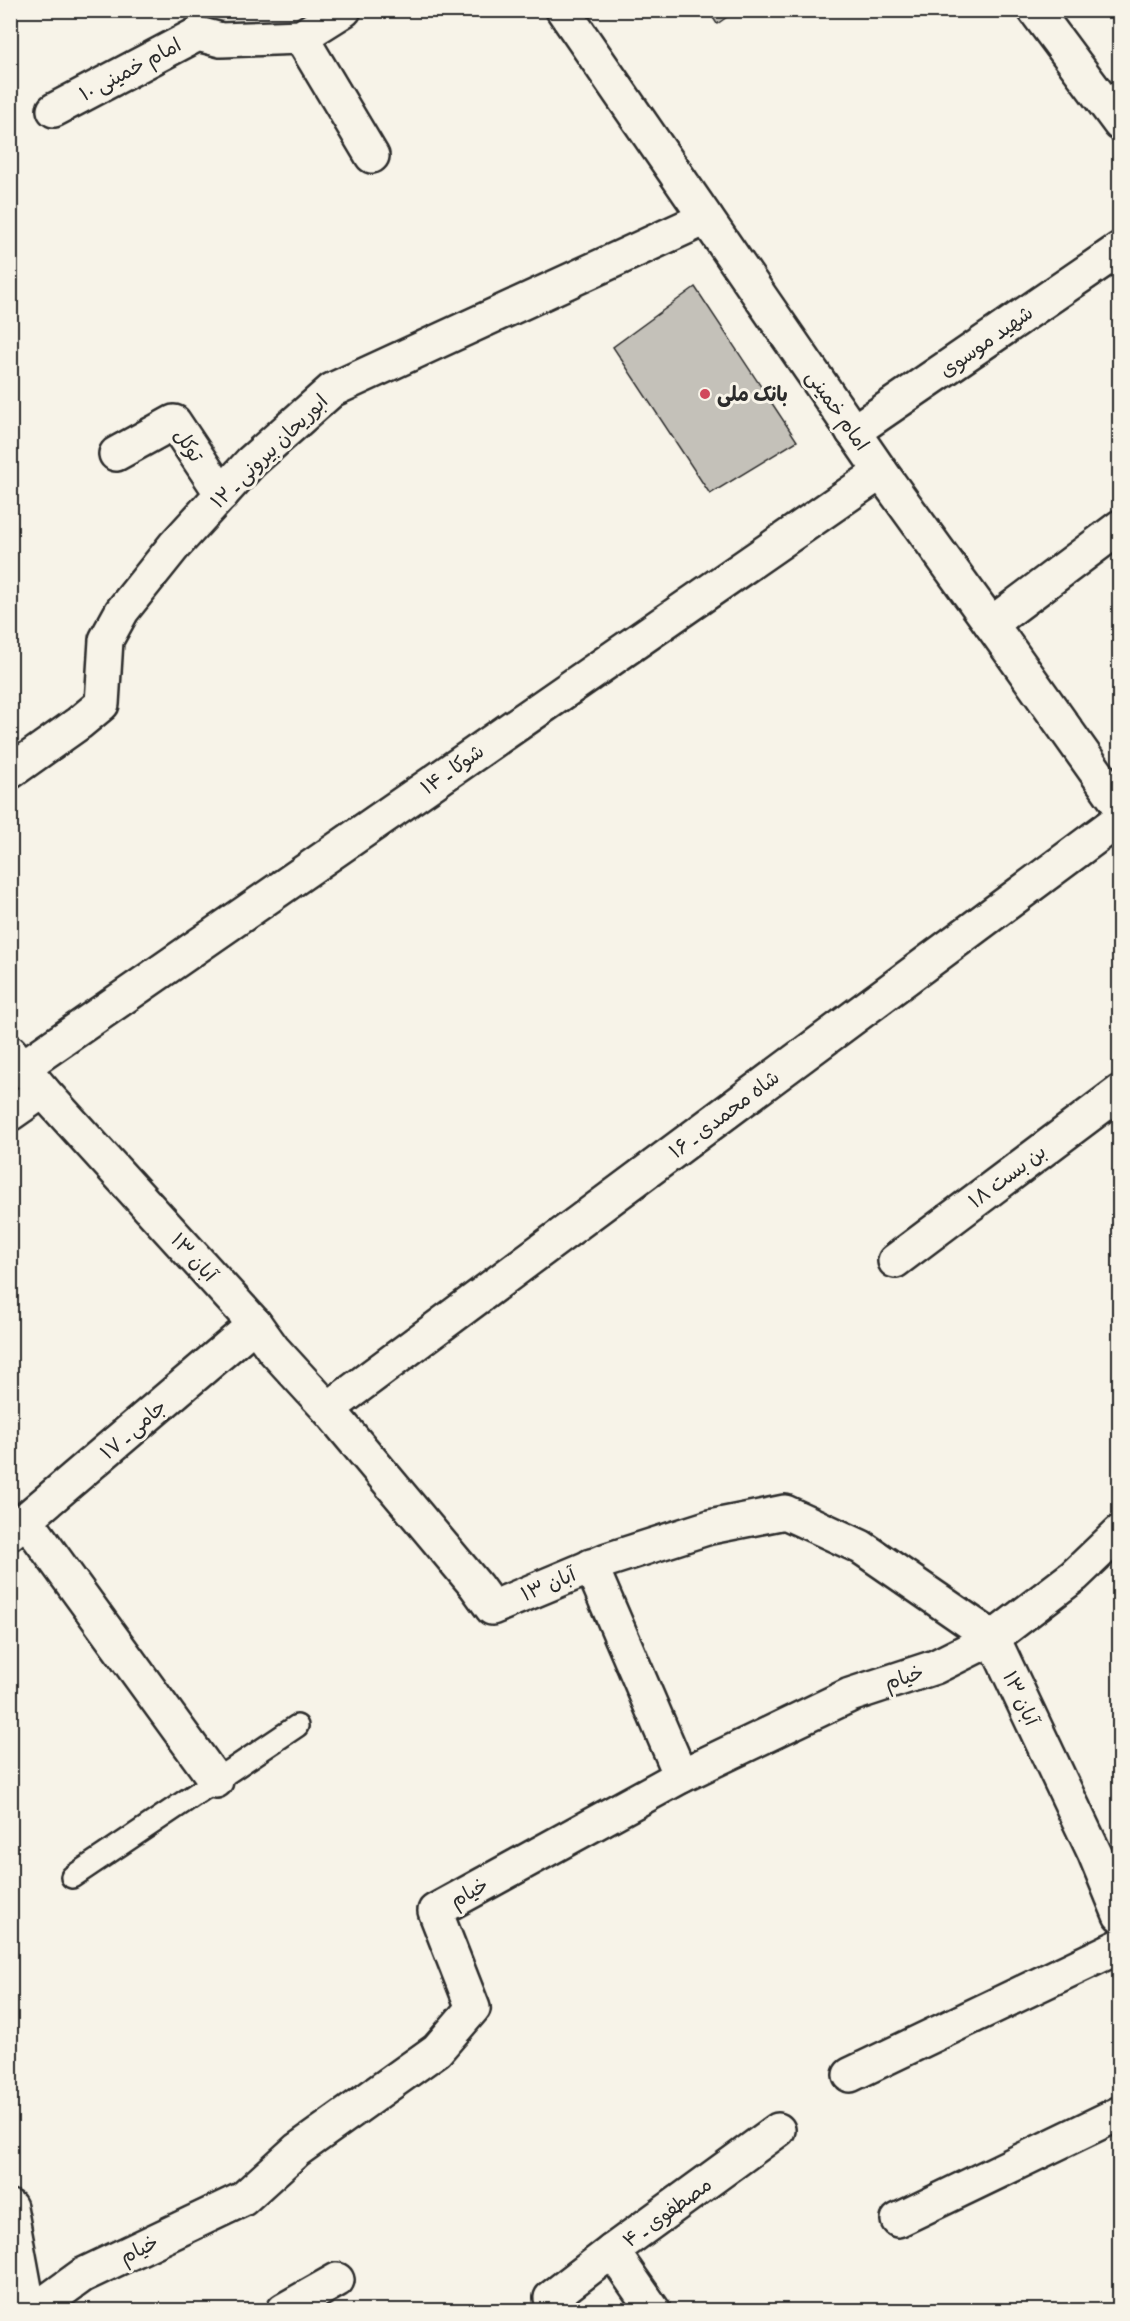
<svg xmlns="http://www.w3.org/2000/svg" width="1130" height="2321" font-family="Dekko,'Playpen Sans Arabic',sans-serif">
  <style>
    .building { fill: #c4c1b9; stroke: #2b2b2b; stroke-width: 1.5 }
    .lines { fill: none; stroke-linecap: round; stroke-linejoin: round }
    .lane-casing { stroke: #2b2b2b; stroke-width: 26 }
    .street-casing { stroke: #2b2b2b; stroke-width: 38 }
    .secondary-casing { stroke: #2b2b2b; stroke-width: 38 }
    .lane { stroke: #f7f3e8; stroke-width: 21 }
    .street { stroke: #f7f3e8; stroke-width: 33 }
    .secondary { stroke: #f7f3e8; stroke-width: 33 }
    .poi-dot { fill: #d1495b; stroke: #f7f3e8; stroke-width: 2 }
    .labels { text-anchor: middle; stroke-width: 6; stroke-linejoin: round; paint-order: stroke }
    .street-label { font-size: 20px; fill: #2b2b2b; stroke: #f7f3e8 }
    .poi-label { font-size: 20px; font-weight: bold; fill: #2b2b2b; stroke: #f7f3e8; text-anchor: start }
  </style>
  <rect width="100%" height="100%" fill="#f7f3e8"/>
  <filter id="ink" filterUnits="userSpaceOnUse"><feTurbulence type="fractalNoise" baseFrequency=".0167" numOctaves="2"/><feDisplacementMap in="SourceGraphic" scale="12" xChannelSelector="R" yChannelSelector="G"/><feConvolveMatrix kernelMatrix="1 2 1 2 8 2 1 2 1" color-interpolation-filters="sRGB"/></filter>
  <g filter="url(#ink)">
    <g class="building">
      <polygon points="708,10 737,10 717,24"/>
      <polygon points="695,287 797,441 710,494 613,347"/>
    </g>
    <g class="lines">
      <defs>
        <polyline id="lane" points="72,1877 297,1726"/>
        <g id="street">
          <polyline points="1035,10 1120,124"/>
          <polyline points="301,37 372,156"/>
          <polyline points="54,110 198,34 221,40 301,37 344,10"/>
          <polyline points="853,432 1120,249"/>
          <polyline points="116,454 174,422 222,494"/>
          <polyline points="991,624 1120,527"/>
          <polyline points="10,772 79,723 102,704 106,640 122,611 174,546 251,462 332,390 706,218"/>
          <polyline points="10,1052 43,1091 255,1324 273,1349 328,1409 476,1586 492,1608 607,1560 710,1527 785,1512 861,1547 993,1638 1095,1854 1120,1915"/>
          <polyline points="23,1067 881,472"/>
          <polyline points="10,1114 43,1091"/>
          <polyline points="895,1261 1120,1092"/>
          <polyline points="328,1409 1120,819"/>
          <polyline points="27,1521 216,1781"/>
          <polyline points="10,1533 255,1324"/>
          <polyline points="591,1566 681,1776"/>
          <polyline points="850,2075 1120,1946"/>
          <polyline points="898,2220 1120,2113"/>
          <polyline points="551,2298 612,2251"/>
          <polyline points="35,2310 83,2275 243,2199 297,2150 437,2050 473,2008 435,1911 681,1776 850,1695 935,1667 993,1638 1074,1576 1120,1532"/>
          <polyline points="284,2310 337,2280"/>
          <polyline points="653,2310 612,2251 778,2130"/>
        </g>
        <g id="secondary">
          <polyline points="563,10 881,472 991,624 1120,806"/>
          <polyline points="10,2207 29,2310"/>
        </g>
      </defs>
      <use href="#lane" class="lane-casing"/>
      <use href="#street" class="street-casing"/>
      <use href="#secondary" class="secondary-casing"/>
      <use href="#lane" class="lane"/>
      <use href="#street" class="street"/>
      <use href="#secondary" class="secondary"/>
    </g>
  </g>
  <circle class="poi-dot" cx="705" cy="394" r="6"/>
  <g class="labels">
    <g class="street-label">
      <text transform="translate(130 69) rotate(-28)" y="7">امام خمینی ۱۰</text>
      <text transform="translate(986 341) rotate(-35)" y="7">شهید موسوی</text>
      <text transform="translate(838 410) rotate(55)" y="7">امام خمینی</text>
      <text transform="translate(189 445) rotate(57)" y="7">توکل</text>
      <text transform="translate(269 451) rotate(-44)" y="7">ابوریحان بیرونی ـ ۱۲</text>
      <text transform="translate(452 769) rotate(-35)" y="7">شوکا ـ ۱۴</text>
      <text transform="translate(724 1114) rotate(-37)" y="7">شاه محمدی ـ ۱۶</text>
      <text transform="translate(1007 1176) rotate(-37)" y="7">بن بست ۱۸</text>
      <text transform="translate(194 1257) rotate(48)" y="7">۱۳ آبان</text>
      <text transform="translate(133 1429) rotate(-41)" y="7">جامی ـ ۱۷</text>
      <text transform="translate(548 1584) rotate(-23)" y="7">۱۳ آبان</text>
      <text transform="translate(904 1677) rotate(-18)" y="7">خیام</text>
      <text transform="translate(1021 1698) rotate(65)" y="7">۱۳ آبان</text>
      <text transform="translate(469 1892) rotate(-29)" y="7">خیام</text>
      <text transform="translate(667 2212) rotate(-36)" y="7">مصطفوی ـ ۴</text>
      <text transform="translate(139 2249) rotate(-26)" y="7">خیام</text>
    </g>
    <g class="poi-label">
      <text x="717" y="401">بانک ملی</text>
    </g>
  </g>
  <rect width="1130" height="2321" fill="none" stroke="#f7f3e8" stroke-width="36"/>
  <rect x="18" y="18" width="1094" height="2285" fill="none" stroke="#2b2b2b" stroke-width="2" filter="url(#ink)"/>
</svg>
